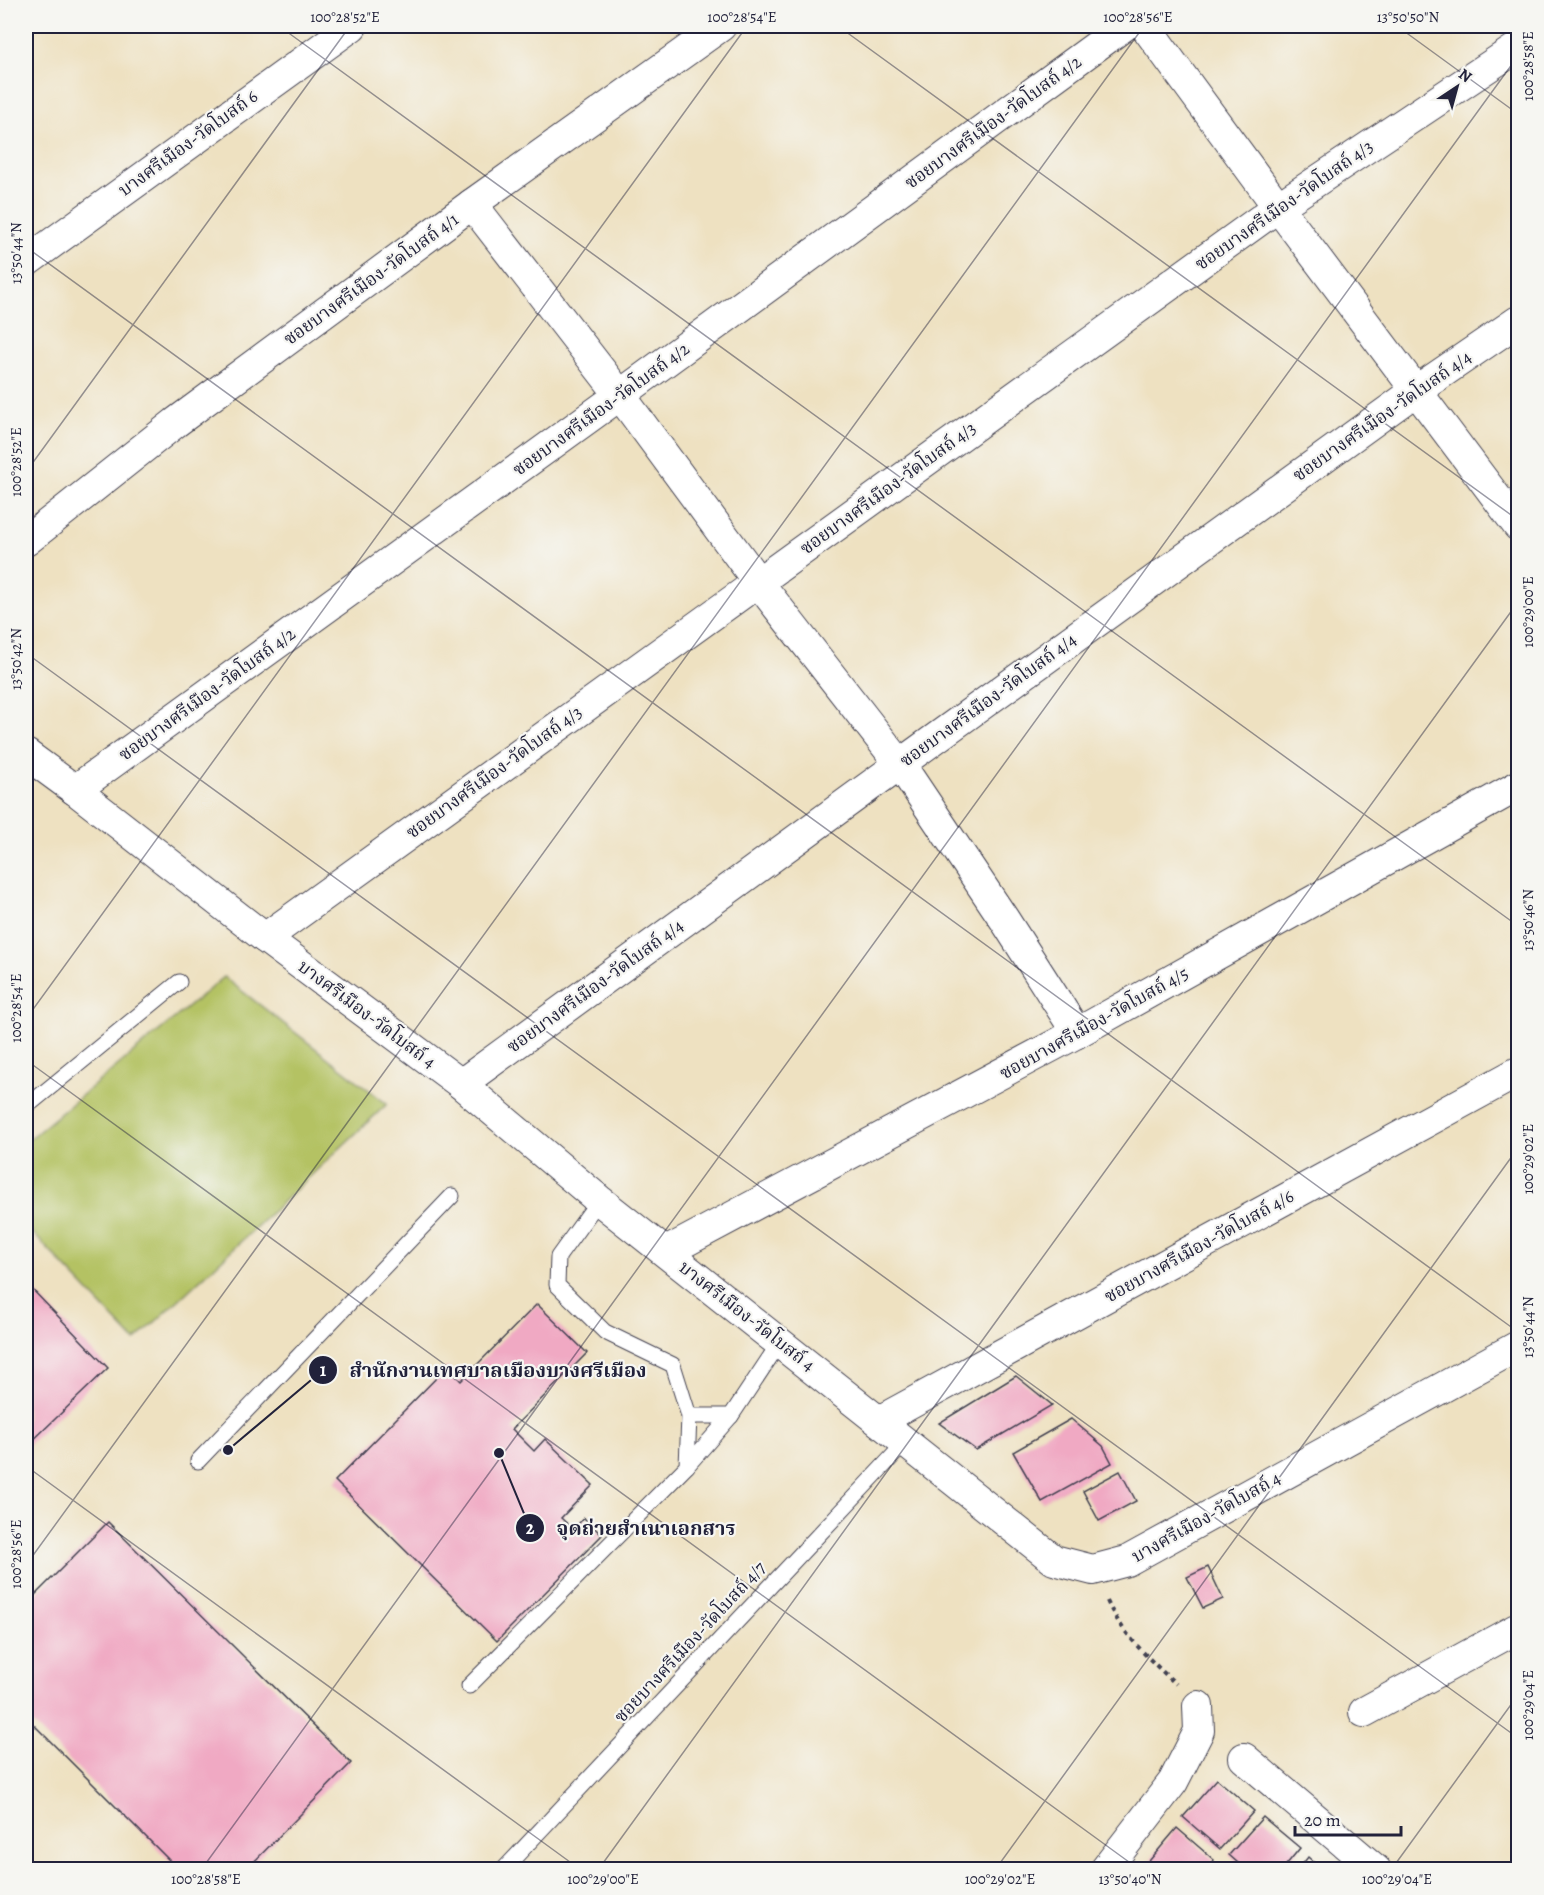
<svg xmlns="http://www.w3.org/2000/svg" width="1544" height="1895" font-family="Alegreya,'Noto Serif Thai',serif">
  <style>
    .green { fill: #b4c264; stroke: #6b7250; stroke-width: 1.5 }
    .building { fill: #f0a9c3 }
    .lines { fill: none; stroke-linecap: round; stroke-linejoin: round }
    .service-casing { stroke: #413f4f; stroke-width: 17 }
    .minor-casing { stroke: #413f4f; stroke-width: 32 }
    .path { stroke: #413f4f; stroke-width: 4; stroke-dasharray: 4.5 4.5; stroke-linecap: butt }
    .service { stroke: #fff; stroke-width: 15 }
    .minor { stroke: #fff; stroke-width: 30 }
    .ticks { fill: none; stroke: #22223b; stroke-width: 1.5; stroke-opacity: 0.45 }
    .labels { text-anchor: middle; stroke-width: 4.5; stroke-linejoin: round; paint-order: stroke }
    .street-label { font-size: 18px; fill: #22223b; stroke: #f6f6f2 }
    .leader { fill: none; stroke: #22223b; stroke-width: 2 }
    .callout-dot { fill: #22223b; stroke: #f6f6f2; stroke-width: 2 }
    .mark-label { font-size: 18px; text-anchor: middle; font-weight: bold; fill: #fff }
    .callout-label { font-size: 20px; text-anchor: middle; font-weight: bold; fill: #22223b; stroke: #f6f6f2; stroke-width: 4.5; stroke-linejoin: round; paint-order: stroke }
    .neatline { fill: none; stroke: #22223b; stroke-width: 2 }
    .ticks-label { font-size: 15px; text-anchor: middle; fill: #22223b }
  </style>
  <rect width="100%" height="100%" fill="#f6f6f2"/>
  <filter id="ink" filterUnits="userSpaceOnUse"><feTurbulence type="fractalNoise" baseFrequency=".0167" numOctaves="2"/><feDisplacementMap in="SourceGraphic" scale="12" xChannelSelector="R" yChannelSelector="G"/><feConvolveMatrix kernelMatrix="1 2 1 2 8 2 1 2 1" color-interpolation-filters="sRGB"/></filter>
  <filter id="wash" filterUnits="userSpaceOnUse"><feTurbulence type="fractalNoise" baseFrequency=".008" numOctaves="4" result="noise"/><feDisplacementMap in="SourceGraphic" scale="24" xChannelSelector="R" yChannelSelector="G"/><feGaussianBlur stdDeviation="1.35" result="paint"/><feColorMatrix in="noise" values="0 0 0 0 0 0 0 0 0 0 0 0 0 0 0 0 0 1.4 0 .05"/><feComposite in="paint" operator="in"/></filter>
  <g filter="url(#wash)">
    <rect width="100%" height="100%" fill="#eee1c1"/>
    <polygon class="green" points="224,977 387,1104 135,1341 26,1226 26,1142"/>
    <g id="blocks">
      <g class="building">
        <polygon points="26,1283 108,1368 26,1447"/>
        <polygon points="537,1304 587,1353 512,1429 534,1451 545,1439 593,1485 561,1518 573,1529 584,1518 602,1535 497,1641 335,1481 447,1367 461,1381"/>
        <polygon points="1016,1376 1052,1405 976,1450 939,1423"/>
        <polygon points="1071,1419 1103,1446 1112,1463 1042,1502 1013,1452"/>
        <polygon points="1120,1471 1136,1501 1099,1521 1083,1491"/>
        <polygon points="108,1522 351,1763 246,1870 179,1870 26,1717 26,1604"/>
        <polygon points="1208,1567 1223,1599 1203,1608 1187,1577"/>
        <polygon points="1217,1779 1254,1811 1220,1849 1183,1817"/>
        <polygon points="1263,1817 1300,1848 1282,1870 1246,1870 1229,1855"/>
        <polygon points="1177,1828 1214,1860 1205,1870 1147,1870 1144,1867"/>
        <polygon points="1308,1857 1322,1870 1298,1870"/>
      </g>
    </g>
  </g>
  <g filter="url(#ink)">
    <use href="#blocks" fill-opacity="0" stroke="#413f4f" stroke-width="1.5"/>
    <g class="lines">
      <defs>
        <g id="service">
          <polyline points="26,1107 179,982"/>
          <polyline points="689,1416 731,1416 780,1342"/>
          <polyline points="198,1461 452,1196"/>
          <polyline points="687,1466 731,1416"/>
          <polyline points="469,1686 687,1466 689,1416 673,1365 605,1332 557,1285 558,1257 599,1200"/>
          <polyline points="503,1870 906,1442"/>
        </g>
        <g id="minor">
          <polyline points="1145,26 1278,207 1518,526"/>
          <polyline points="472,204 620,395 758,582 900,764 1004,919 1077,1033"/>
          <polyline points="26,262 352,26"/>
          <polyline points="26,541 175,423 472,204 721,26"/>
          <polyline points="26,754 75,790 265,938 461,1084 599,1200 1054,1560 1093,1570 1127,1561 1518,1346"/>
          <polyline points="75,790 620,395 1124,26"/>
          <polyline points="265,938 1278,207 1518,47"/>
          <polyline points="461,1084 900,764 1417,390 1518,321"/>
          <polyline points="666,1252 1077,1033 1518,786"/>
          <polyline points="879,1421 1518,1072"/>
          <polyline points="1364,1712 1518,1628"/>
          <polyline points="1244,1758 1376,1870"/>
          <polyline points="1105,1870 1173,1782 1199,1731 1198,1706"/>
        </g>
      </defs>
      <use href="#service" class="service-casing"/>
      <use href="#minor" class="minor-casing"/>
      <path class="path" d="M 1107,1601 C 1122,1634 1150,1660 1176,1684"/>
      <use href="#service" class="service"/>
      <use href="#minor" class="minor"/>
    </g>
  </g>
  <path class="ticks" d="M 279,26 L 1518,926M 838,26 L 1518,520M 1397,26 L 1518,114M 26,247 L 1518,1332M 26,472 L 350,26M 26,653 L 1518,1738M 26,1019 L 747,26M 26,1060 L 1140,1870M 26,1466 L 581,1870M 26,1565 L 1144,26M 201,1870 L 1518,56M 598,1870 L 1518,602M 995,1870 L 1518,1148M 1391,1870 L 1518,1695"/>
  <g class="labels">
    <g class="street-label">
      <text transform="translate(993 122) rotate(-36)" y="6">ซอยบางศรีเมือง-วัดโบสถ์ 4/2</text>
      <text transform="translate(188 143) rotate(-36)" y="6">บางศรีเมือง-วัดโบสถ์ 6</text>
      <text transform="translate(1284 205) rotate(-35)" y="6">ซอยบางศรีเมือง-วัดโบสถ์ 4/3</text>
      <text transform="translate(371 279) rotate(-36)" y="6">ซอยบางศรีเมือง-วัดโบสถ์ 4/1</text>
      <text transform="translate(601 409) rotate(-36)" y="6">ซอยบางศรีเมือง-วัดโบสถ์ 4/2</text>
      <text transform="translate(1382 416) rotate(-35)" y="6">ซอยบางศรีเมือง-วัดโบสถ์ 4/4</text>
      <text transform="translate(888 488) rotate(-36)" y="6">ซอยบางศรีเมือง-วัดโบสถ์ 4/3</text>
      <text transform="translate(207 694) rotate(-36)" y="6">ซอยบางศรีเมือง-วัดโบสถ์ 4/2</text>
      <text transform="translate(988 700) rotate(-36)" y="6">ซอยบางศรีเมือง-วัดโบสถ์ 4/4</text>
      <text transform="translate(494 772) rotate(-36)" y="6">ซอยบางศรีเมือง-วัดโบสถ์ 4/3</text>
      <text transform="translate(595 986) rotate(-36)" y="6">ซอยบางศรีเมือง-วัดโบสถ์ 4/4</text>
      <text transform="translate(367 1014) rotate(37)" y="6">บางศรีเมือง-วัดโบสถ์ 4</text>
      <text transform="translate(1094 1023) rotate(-29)" y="6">ซอยบางศรีเมือง-วัดโบสถ์ 4/5</text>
      <text transform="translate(1199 1246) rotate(-29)" y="6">ซอยบางศรีเมือง-วัดโบสถ์ 4/6</text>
      <text transform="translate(747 1316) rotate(38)" y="6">บางศรีเมือง-วัดโบสถ์ 4</text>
      <text transform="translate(1206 1517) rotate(-29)" y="6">บางศรีเมือง-วัดโบสถ์ 4</text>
      <text transform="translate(690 1642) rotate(-47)" y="6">ซอยบางศรีเมือง-วัดโบสถ์ 4/7</text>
    </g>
  </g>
  <path class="leader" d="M228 1450L323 1370M499 1453L530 1528"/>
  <g class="callout-dot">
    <circle cx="228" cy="1450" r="6"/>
    <circle cx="499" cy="1453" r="6"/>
    <circle cx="323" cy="1370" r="15"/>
    <circle cx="530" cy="1528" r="15"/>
  </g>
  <g class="mark-label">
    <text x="323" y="1376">1</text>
    <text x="530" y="1534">2</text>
  </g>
  <g class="callout-label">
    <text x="498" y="1377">สำนักงานเทศบาลเมืองบางศรีเมือง</text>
    <text x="646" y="1535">จุดถ่ายสำเนาเอกสาร</text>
  </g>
  <rect width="1544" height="1895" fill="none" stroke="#f6f6f2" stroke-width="66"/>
  <g transform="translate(1457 87) rotate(36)" stroke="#f6f6f2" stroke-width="4.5" paint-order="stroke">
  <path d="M0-4.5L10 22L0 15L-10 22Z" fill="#22223b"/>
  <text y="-9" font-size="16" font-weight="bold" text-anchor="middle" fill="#22223b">N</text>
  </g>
  <path d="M1295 1826v9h106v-9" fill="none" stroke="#22223b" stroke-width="3"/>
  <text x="1304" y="1826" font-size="18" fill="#22223b" stroke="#f6f6f2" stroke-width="4.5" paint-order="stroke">20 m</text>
  <rect x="33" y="33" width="1478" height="1829" class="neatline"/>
  <g class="ticks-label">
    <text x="345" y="22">100°28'52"E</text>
    <text x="742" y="22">100°28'54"E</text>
    <text x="1138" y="22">100°28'56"E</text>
    <text x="1408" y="22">13°50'50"N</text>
    <text transform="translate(1528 66) rotate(-90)" y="5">100°28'58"E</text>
    <text transform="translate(16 253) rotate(-90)" y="5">13°50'44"N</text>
    <text transform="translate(16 462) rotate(-90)" y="5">100°28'52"E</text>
    <text transform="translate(1528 612) rotate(-90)" y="5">100°29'00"E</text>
    <text transform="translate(16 659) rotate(-90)" y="5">13°50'42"N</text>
    <text transform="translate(1528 920) rotate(-90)" y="5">13°50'46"N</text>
    <text transform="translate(16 1008) rotate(-90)" y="5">100°28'54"E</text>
    <text transform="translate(1528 1159) rotate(-90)" y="5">100°29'02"E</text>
    <text transform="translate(1528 1327) rotate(-90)" y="5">13°50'44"N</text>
    <text transform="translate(16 1554) rotate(-90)" y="5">100°28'56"E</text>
    <text transform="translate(1528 1705) rotate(-90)" y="5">100°29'04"E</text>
    <text x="206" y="1884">100°28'58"E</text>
    <text x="603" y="1884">100°29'00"E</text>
    <text x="1000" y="1884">100°29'02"E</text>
    <text x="1130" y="1884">13°50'40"N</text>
    <text x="1397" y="1884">100°29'04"E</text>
  </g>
</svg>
